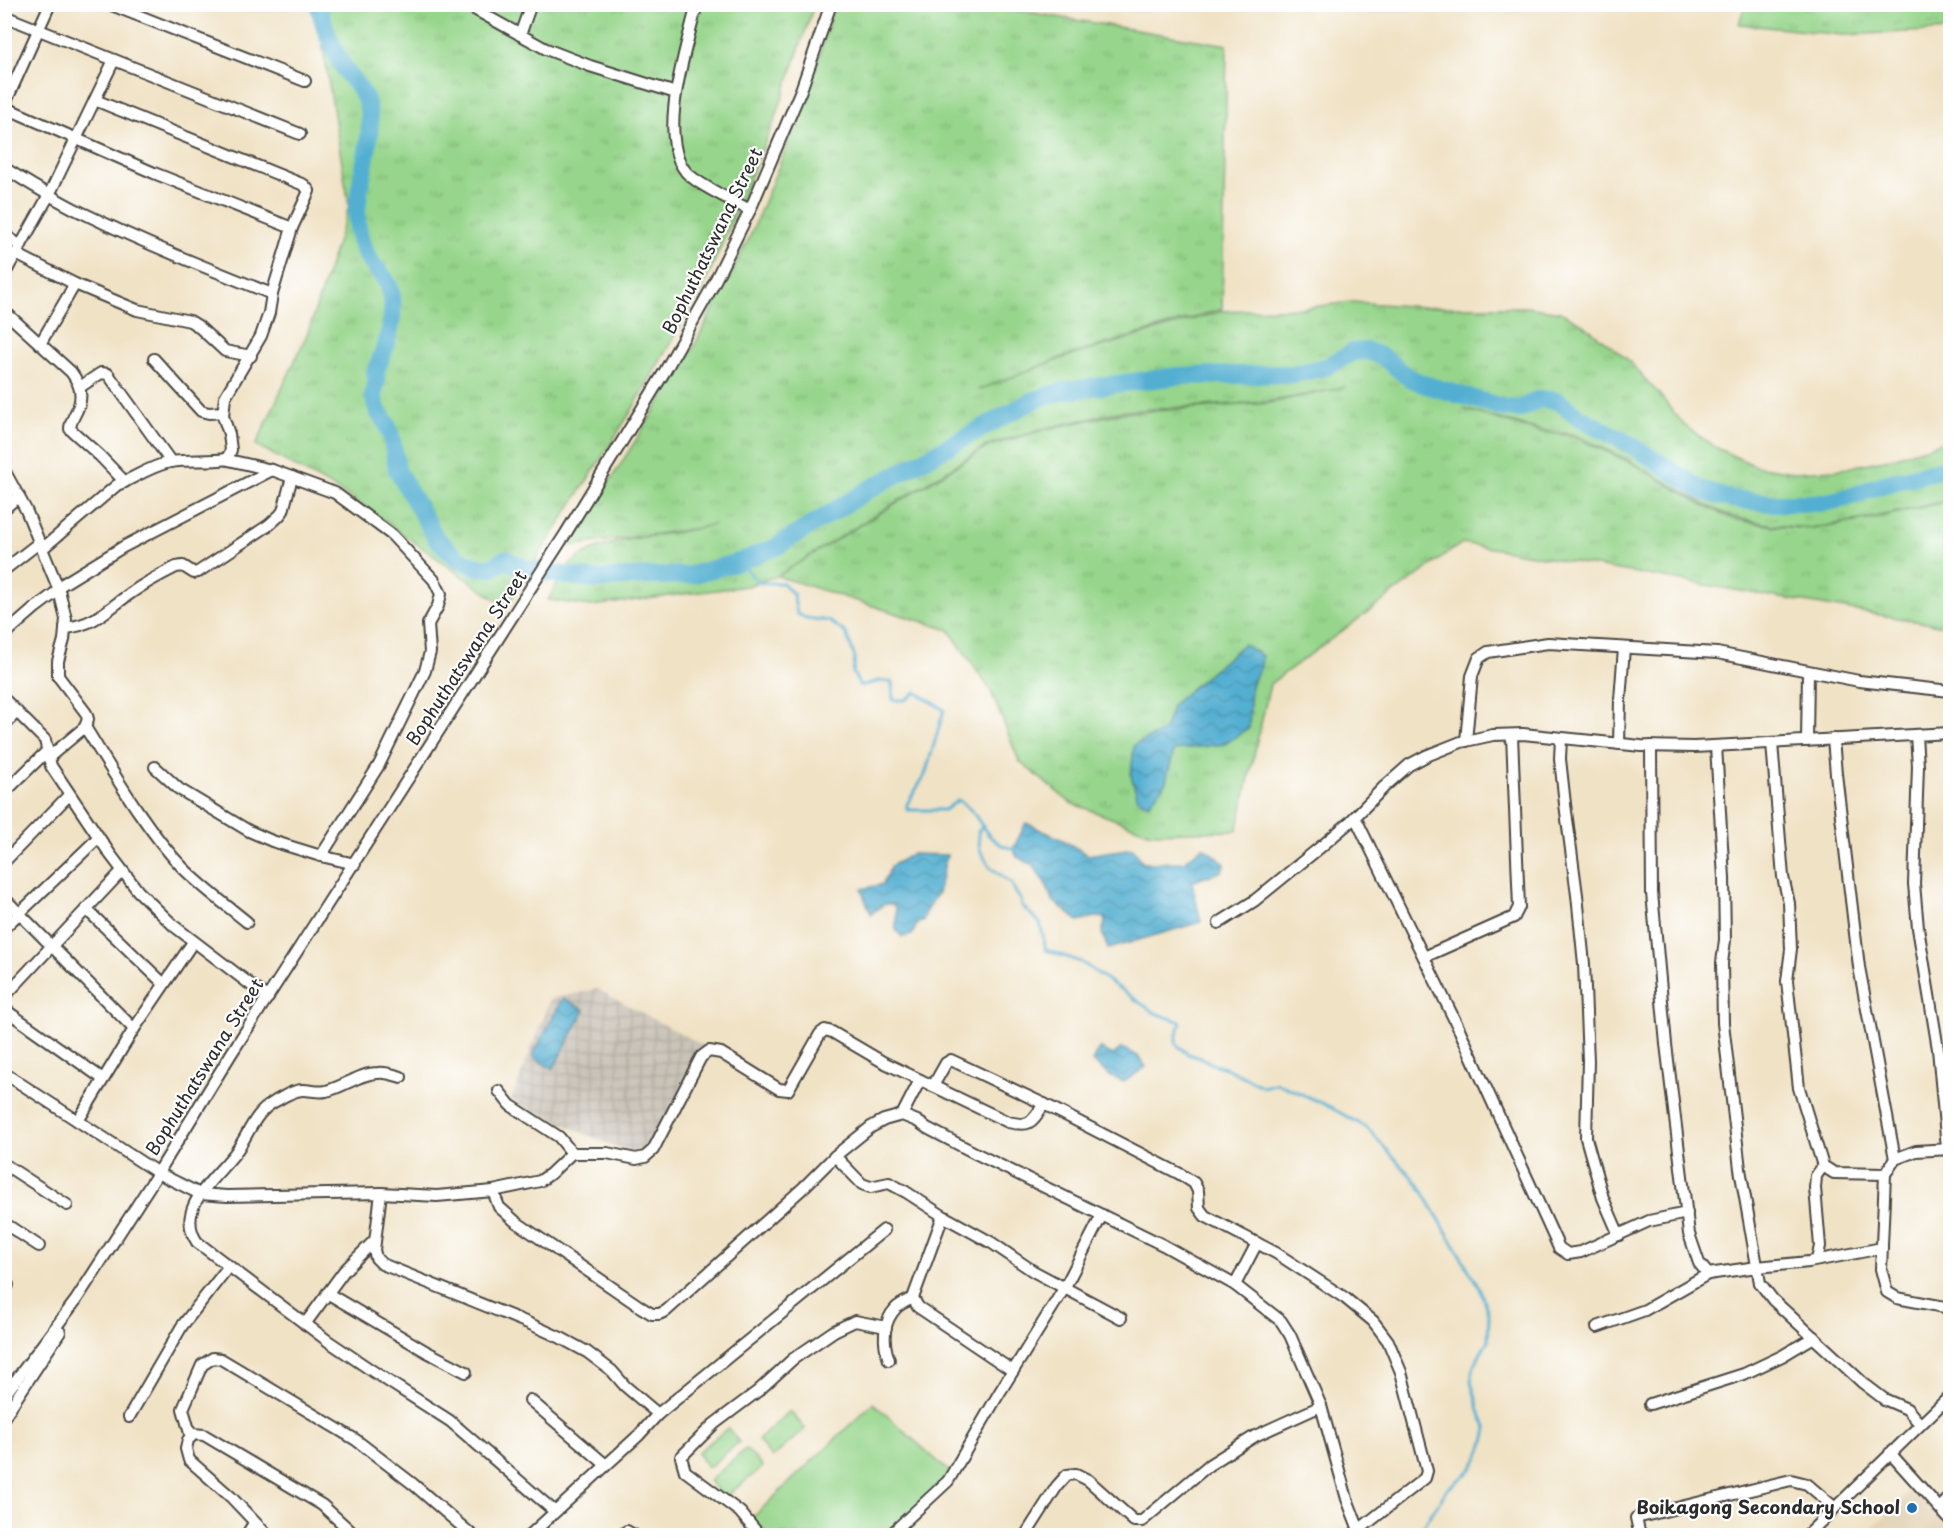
<svg xmlns="http://www.w3.org/2000/svg" width="1955" height="1540" font-family="'Playpen Sans',sans-serif">
  <style>
    .built { fill: #e2d2b4 }
    .industrial { fill: url(#industrial-grid) }
    .grass { fill: url(#grass-tufts); stroke: #60805b; stroke-width: 1.5; fill-rule: evenodd }
    .pitch { fill: #96d58b; stroke: #60805b; stroke-width: 1.5 }
    .water { fill: url(#water-waves); stroke: #3f6d7e; stroke-width: 1.5 }
    .lines { fill: none; stroke-linecap: round; stroke-linejoin: round }
    .stream { stroke: #53afd1; stroke-width: 3 }
    .river { stroke: #53afd1; stroke-width: 18 }
    .minor-casing { stroke: #494642; stroke-width: 14 }
    .minor { stroke: #fff; stroke-width: 10 }
    .poi-dot { fill: #1f6fb2; stroke: #fff; stroke-width: 2 }
    .labels { text-anchor: middle; stroke-width: 4.5; stroke-linejoin: round; paint-order: stroke }
    .street-label { font-size: 18px; fill: #2b2b2b; stroke: #fff }
    .poi-label { font-size: 18px; font-weight: bold; fill: #2b2b2b; stroke: #fff; text-anchor: end }
  </style>
  <defs>
    <pattern id="industrial-grid" width="8" height="8" patternUnits="userSpaceOnUse" patternTransform="scale(1.5)"><rect width="8" height="8" fill="#cac3b8"/><path d="M0 4h8M4 0v8" fill="none" stroke="#aea89e"/></pattern>
    <pattern id="grass-tufts" width="24" height="20" patternUnits="userSpaceOnUse" patternTransform="scale(1.5)"><rect width="24" height="20" fill="#96d58b"/><path d="M3 7l-1-3M5 7V3M7 7l1-3M15 17l-1-3M17 17v-4M19 17l1-3" fill="none" stroke="#81b778"/></pattern>
    <pattern id="water-waves" width="16" height="10" patternUnits="userSpaceOnUse" patternTransform="scale(1.5)"><rect width="16" height="10" fill="#53afd1"/><path d="M0 5q4-4 8 0t8 0" fill="none" stroke="#458faa"/></pattern>
  </defs>
  <rect width="100%" height="100%" fill="#fff"/>
  <filter id="ink" filterUnits="userSpaceOnUse"><feTurbulence type="fractalNoise" baseFrequency=".0167" numOctaves="2"/><feDisplacementMap in="SourceGraphic" scale="12" xChannelSelector="R" yChannelSelector="G"/><feConvolveMatrix kernelMatrix="1 2 1 2 8 2 1 2 1" color-interpolation-filters="sRGB"/></filter>
  <filter id="wash" filterUnits="userSpaceOnUse"><feTurbulence type="fractalNoise" baseFrequency=".008" numOctaves="4" result="noise"/><feDisplacementMap in="SourceGraphic" scale="24" xChannelSelector="R" yChannelSelector="G"/><feGaussianBlur stdDeviation="1.35" result="paint"/><feColorMatrix in="noise" values="0 0 0 0 0 0 0 0 0 0 0 0 0 0 0 0 0 1.4 0 .05"/><feComposite in="paint" operator="in"/></filter>
  <g filter="url(#wash)">
    <rect width="100%" height="100%" fill="#f0e2c5"/>
    <polygon class="built" points="1913,1488 1950,1529 1950,1535 1866,1535"/>
    <polygon class="industrial" points="597,989 704,1046 647,1161 511,1101 550,999"/>
    <g class="grass">
      <polygon points="316,5 814,5 776,117 706,281 629,415 506,607 350,497 256,445 308,332 349,206"/>
      <path d="M 834,5 L 984,5 L 1227,45 L 1222,309 L 1063,357 L 978,390 L 1063,358 L 1222,311 L 1304,308 L 1351,302 L 1423,307 L 1527,307 L 1560,312 L 1581,323 L 1626,358 L 1658,393 L 1685,426 L 1717,448 L 1755,466 L 1794,472 L 1836,470 L 1889,459 L 1950,440 L 1950,500 L 1865,519 L 1813,528 L 1773,525 L 1733,517 L 1706,505 L 1630,461 L 1573,434 L 1540,430 L 1463,409 L 1540,432 L 1572,436 L 1630,462 L 1705,506 L 1733,519 L 1773,526 L 1813,529 L 1866,520 L 1950,501 L 1950,627 L 1462,543 L 1270,684 L 1237,831 L 1151,833 L 1071,803 L 1019,761 L 991,691 L 949,630 L 777,576 L 747,586 L 591,606 L 548,600 C 554,590 564,568 573,562 C 610,533 671,538 714,524 L 700,528 L 569,546 L 689,356 L 750,236 L 808,95 ZM 1346,387 L 1269,403 L 1122,413 L 1043,430 L 989,446 L 779,575 L 988,445 L 1042,429 L 1122,411 L 1268,402 Z"/>
      <polygon points="1745,5 1950,5 1950,30 1842,35 1739,24"/>
    </g>
    <g class="pitch">
      <polygon points="873,1403 954,1476 888,1535 768,1535 752,1518"/>
      <polygon points="790,1411 805,1429 772,1458 758,1440"/>
      <polygon points="728,1428 739,1442 708,1468 697,1453"/>
      <polygon points="746,1449 763,1467 724,1498 709,1481"/>
    </g>
    <g class="water">
      <polygon points="1244,644 1262,656 1261,667 1251,684 1249,728 1225,744 1174,750 1166,782 1149,804 1138,799 1131,776 1134,745 1164,731 1173,704"/>
      <polygon points="1026,823 1063,840 1088,855 1133,848 1143,863 1184,862 1203,847 1225,863 1222,871 1192,882 1201,922 1108,949 1102,933 1106,918 1095,917 1078,921 1052,900 1047,886 1033,865 1017,857 1013,849"/>
      <polygon points="912,854 947,855 938,893 927,909 923,921 917,924 912,935 902,937 896,930 896,910 893,904 884,904 871,914 861,889 883,884 891,866"/>
      <polygon points="563,998 585,1010 553,1069 532,1057"/>
      <polygon points="1099,1048 1113,1055 1122,1048 1138,1056 1146,1067 1124,1082 1110,1076 1092,1061"/>
    </g>
    <g class="lines">
      <g class="stream">
        <path d="M 739,562 L 760,583 L 783,583 L 793,594 L 797,614 L 806,618 L 829,621 L 846,633 L 855,658 L 853,673 L 860,686 L 880,681 L 892,682 L 893,700 L 906,700 L 916,692 C 926,699 935,703 944,710 L 925,775 L 907,804 L 907,810 L 945,810 L 958,800 C 984,815 979,840 1013,849"/>
        <path d="M 983,826 L 978,831 L 980,850 L 990,867 L 1012,884 L 1016,893 L 1021,900 L 1022,906 L 1040,923 L 1046,950 L 1081,962 L 1155,1013 L 1181,1022 L 1176,1038 L 1176,1044 L 1188,1054 L 1204,1059 L 1212,1064 L 1226,1068 L 1264,1087 L 1277,1083 L 1324,1104 L 1366,1127 L 1419,1185 L 1480,1289 L 1489,1316 L 1488,1340 L 1474,1365 L 1471,1381 L 1481,1417 L 1487,1429 C 1484,1445 1478,1463 1466,1474 C 1460,1480 1453,1483 1447,1490 L 1417,1536"/>
      </g>
      <path class="river" d="M 318,4 C 324,27 331,48 344,68 C 350,78 360,87 365,98 C 379,134 357,177 357,215 C 357,230 360,245 369,259 C 374,267 383,275 388,284 C 400,308 386,349 375,372 L 377,380 L 373,395 L 378,412 L 387,424 L 392,439 L 397,470 L 436,538 L 457,558 L 474,566 L 492,568 L 505,559 L 526,569 L 597,580 L 624,577 L 691,575 L 739,562 L 776,547 L 868,490 L 1032,401 L 1063,391 L 1178,376 L 1294,374 L 1326,367 L 1353,352 L 1368,351 L 1383,357 L 1408,377 L 1423,384 L 1505,408 L 1520,409 L 1539,399 L 1558,401 L 1579,417 L 1631,445 L 1703,491 L 1731,499 L 1771,503 L 1824,503 L 1855,495 L 1881,485 L 1950,467"/>
    </g>
  </g>
  <g filter="url(#ink)">
    <g class="lines">
      <defs>
        <g id="minor">
          <polyline points="109,4 305,81"/>
          <polyline points="465,4 546,49 590,66 676,93"/>
          <path d="M 697,4 C 687,46 656,136 686,172 C 698,185 733,201 750,210"/>
          <polyline points="4,16 300,134"/>
          <polyline points="520,35 531,4"/>
          <polyline points="4,106 50,4"/>
          <polyline points="4,107 154,173 292,228"/>
          <path d="M 4,168 C 31,184 57,201 85,214 C 146,244 209,269 272,294"/>
          <polyline points="4,235 21,246"/>
          <polyline points="16,254 75,284 137,310 190,321 198,326 225,351 251,356"/>
          <polyline points="4,275 49,195 114,60"/>
          <path d="M 4,311 L 71,372 C 80,384 84,396 77,410 C 74,417 70,422 70,429 L 100,456 L 125,482"/>
          <polyline points="40,344 75,284"/>
          <polyline points="154,359 201,411 209,413 223,412"/>
          <polyline points="80,387 101,373 108,374 171,462"/>
          <polyline points="224,459 272,470 335,493 392,535 434,580 441,594 438,606 428,624 430,652 425,671 379,765 321,856"/>
          <polyline points="4,470 26,510 59,590 66,619 64,640 58,661 58,676 86,713 88,719 85,727 48,758"/>
          <polyline points="4,509 19,496"/>
          <path d="M 42,549 L 117,485 C 134,478 151,466 170,462 C 189,459 209,462 227,459 L 231,450 L 229,434 L 223,416 L 225,397 L 261,336 L 269,313 L 272,294 L 292,228 L 309,191 L 304,185 L 95,100"/>
          <polyline points="4,570 40,542"/>
          <polyline points="58,587 123,547 272,470"/>
          <path d="M 65,628 C 95,625 108,609 131,593 C 145,583 160,575 176,567 L 183,566 L 194,573 L 198,572 L 269,525 L 279,516 L 283,511 L 292,477"/>
          <polyline points="4,635 35,608 59,590"/>
          <polyline points="4,699 45,740 51,766 110,854 138,891 174,926 268,998"/>
          <polyline points="4,725 17,712"/>
          <path d="M 85,727 C 113,772 146,830 183,868 C 203,888 225,904 247,922"/>
          <polyline points="1916,735 1918,766 1914,884 1918,928 1938,1049 1947,1148"/>
          <polyline points="1561,738 1560,759 1565,804 1577,895 1584,964 1588,1061 1586,1138 1603,1198 1619,1235"/>
          <polyline points="1833,739 1836,774 1859,967 1895,1159"/>
          <polyline points="1466,741 1472,676 1479,658 1488,652 1548,643 1717,653 1859,681 1950,691"/>
          <polyline points="1807,741 1808,672"/>
          <polyline points="1772,743 1783,877 1789,903 1791,949 1787,981 1799,1088 1823,1166 1834,1173 1885,1174"/>
          <polyline points="1619,744 1620,700 1624,648"/>
          <polyline points="1651,746 1652,893 1666,1044 1689,1234 1699,1263 1708,1274 1757,1267 1809,1262 1882,1248"/>
          <polyline points="1716,746 1724,878 1725,940 1722,963 1723,1023 1740,1169 1760,1283 1773,1300 1863,1383 1884,1399 1907,1409 1920,1424"/>
          <polyline points="155,767 179,789 249,831 272,841 321,856 355,864"/>
          <polyline points="4,793 47,751"/>
          <polyline points="1355,817 1460,1031 1559,1248 1568,1254 1581,1252 1649,1221 1687,1213"/>
          <polyline points="4,862 69,795"/>
          <polyline points="4,898 134,1029"/>
          <polyline points="86,909 164,984"/>
          <polyline points="1219,923 1254,901 1323,845 1351,821 1384,787 1409,765 1426,756 1461,742 1493,735 1523,734 1641,746 1694,747 1950,733"/>
          <polyline points="4,928 98,838"/>
          <polyline points="1424,957 1514,917 1519,907 1512,735"/>
          <polyline points="4,997 122,871"/>
          <polyline points="4,1009 103,1079"/>
          <path d="M 4,1073 L 158,1173 L 200,1194 L 227,1196 L 381,1193 L 437,1196 L 493,1191 L 540,1181 L 550,1174 L 572,1153 L 607,1153 L 636,1159 L 645,1157 L 653,1150 L 701,1057 L 709,1051 L 721,1053 L 779,1089 L 788,1090 L 820,1034 L 825,1030 L 832,1032 L 883,1062 L 1008,1122 C 1031,1127 1031,1123 1044,1104"/>
          <path d="M 401,1077 C 394,1075 386,1072 378,1073 C 360,1073 344,1087 326,1091 C 319,1093 311,1090 303,1090 C 293,1090 283,1097 274,1102 C 253,1114 249,1135 235,1153 C 216,1178 174,1208 197,1242 L 328,1341 L 374,1372 L 450,1421 L 554,1511"/>
          <polyline points="933,1086 946,1063 951,1060 1044,1104 1180,1174 1194,1183 1198,1191 1199,1208 1205,1216 1276,1253 1345,1298 1373,1321 1388,1341 1401,1372 1427,1471 1425,1478 1351,1536"/>
          <polyline points="499,1091 510,1105 559,1137 572,1153"/>
          <polyline points="902,1115 920,1080"/>
          <polyline points="78,1121 134,1029 193,942"/>
          <polyline points="1950,1149 1916,1151 1895,1159 1885,1174 1881,1269 1887,1292 1897,1298 1950,1308"/>
          <polyline points="835,1156 862,1184 870,1187 889,1183 906,1192 943,1216 992,1243 1033,1271 1121,1318"/>
          <polyline points="4,1164 67,1205"/>
          <polyline points="493,1191 499,1207 516,1222 642,1308 652,1314 659,1314 666,1311 803,1188 835,1156 871,1127 884,1120 902,1115 917,1121 927,1128 977,1154 1163,1245 1235,1285 1281,1321 1290,1335 1321,1406 1347,1499 1359,1530"/>
          <polyline points="381,1193 374,1250 376,1258 382,1264 528,1323 561,1338 587,1352 612,1371 625,1386 658,1414"/>
          <polyline points="943,1216 913,1298 918,1307 1013,1371"/>
          <polyline points="4,1223 39,1246"/>
          <polyline points="1817,1260 1820,1246 1815,1188 1816,1176 1823,1166"/>
          <polyline points="4,1283 8,1285"/>
          <polyline points="1235,1285 1257,1243"/>
          <polyline points="327,1293 427,1352 466,1372"/>
          <polyline points="305,1324 344,1271 374,1241"/>
          <polyline points="1597,1327 1645,1310 1708,1274"/>
          <path d="M 889,1360 C 883,1343 882,1323 896,1308 C 900,1304 907,1301 913,1298"/>
          <polyline points="4,1396 76,1300 158,1173 231,1054 566,533 665,371 711,289 750,210 801,90 831,4"/>
          <polyline points="530,1400 606,1465"/>
          <polyline points="1650,1404 1744,1374 1782,1356 1814,1337"/>
          <polyline points="4,1417 60,1332"/>
          <polyline points="129,1417 182,1326 229,1266"/>
          <polyline points="191,1437 183,1409 202,1365 213,1358 221,1359 356,1440 413,1484 473,1536"/>
          <polyline points="1890,1453 1950,1520"/>
          <polyline points="1940,1508 1950,1497"/>
          <polyline points="246,1536 254,1523"/>
          <polyline points="268,1536 231,1497 189,1460 186,1449 188,1440 193,1434 204,1435 322,1505 356,1536"/>
          <polyline points="529,1536 639,1435 658,1414 884,1230"/>
          <polyline points="620,1536 627,1531 636,1536"/>
          <polyline points="760,1536 740,1512 685,1471 681,1457 714,1424 758,1391 793,1359 834,1331 855,1321 886,1327"/>
          <polyline points="889,1536 948,1481 998,1395 1065,1287 1102,1215"/>
          <polyline points="1025,1536 1057,1486 1067,1475 1076,1474 1088,1480 1134,1521 1142,1521 1209,1465 1255,1436 1321,1406"/>
          <polyline points="1640,1536 1636,1518 1791,1480 1807,1484 1834,1507"/>
          <polyline points="1806,1536 1950,1396"/>
        </g>
      </defs>
      <use href="#minor" class="minor-casing"/>
      <use href="#minor" class="minor"/>
    </g>
  </g>
  <circle class="poi-dot" cx="1912" cy="1508" r="6"/>
  <g class="labels">
    <g class="street-label">
      <text transform="translate(713 241) rotate(-64)" y="6">Bophuthatswana Street</text>
      <text transform="translate(467 658) rotate(-57)" y="6">Bophuthatswana Street</text>
      <text transform="translate(205 1067) rotate(-58)" y="6">Bophuthatswana Street</text>
    </g>
    <g class="poi-label">
      <text x="1900" y="1514">Boikagong Secondary School</text>
    </g>
  </g>
  <rect width="1955" height="1540" fill="none" stroke="#fff" stroke-width="24"/>
</svg>
